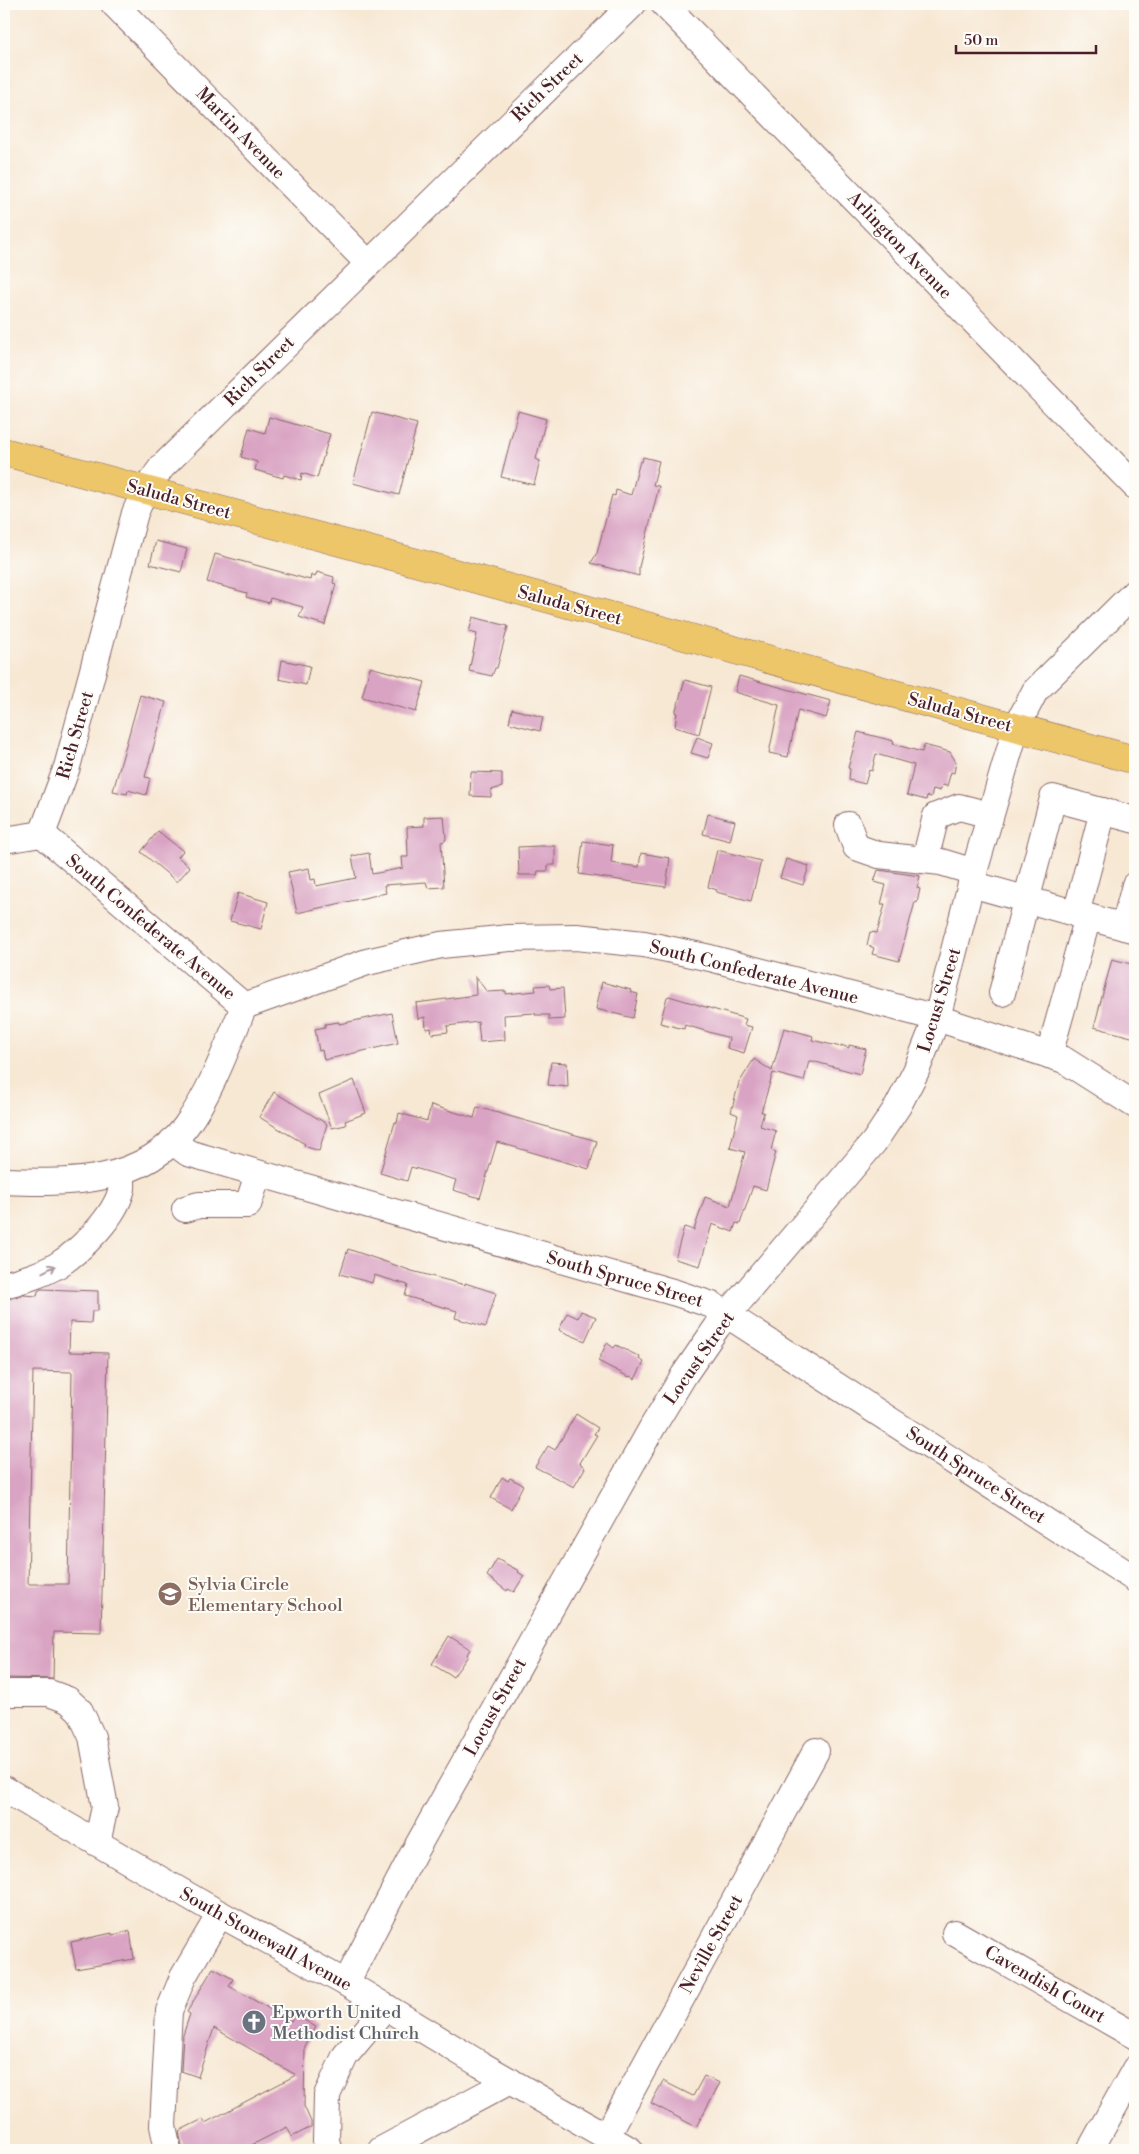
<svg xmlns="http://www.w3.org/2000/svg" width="1139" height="2154" font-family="'Libre Bodoni',serif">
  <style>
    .building { fill: #d9a3c3; fill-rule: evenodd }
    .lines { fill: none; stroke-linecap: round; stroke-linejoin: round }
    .minor-casing { stroke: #876566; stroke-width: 28 }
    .major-casing { stroke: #876566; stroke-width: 29 }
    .minor { stroke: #fff; stroke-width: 26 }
    .major { stroke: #ecc669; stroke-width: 28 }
    .oneway { stroke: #ae9aa0 }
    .labels { text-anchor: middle; stroke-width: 4; stroke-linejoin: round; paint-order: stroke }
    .street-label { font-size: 18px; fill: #4a1f2b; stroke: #fdfcf7 }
    .education-label { font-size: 18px; fill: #785e54; stroke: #fdfcf7; text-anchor: start }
    .worship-label { font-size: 18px; fill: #5b616d; stroke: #fdfcf7; text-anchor: start }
  </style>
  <rect width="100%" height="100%" fill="#fdfcf7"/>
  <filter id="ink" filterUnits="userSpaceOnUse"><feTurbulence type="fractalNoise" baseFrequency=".02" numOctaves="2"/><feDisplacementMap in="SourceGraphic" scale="10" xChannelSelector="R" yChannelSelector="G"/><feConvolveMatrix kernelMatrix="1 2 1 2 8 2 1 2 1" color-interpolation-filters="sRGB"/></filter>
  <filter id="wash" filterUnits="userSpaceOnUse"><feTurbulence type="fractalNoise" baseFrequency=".0096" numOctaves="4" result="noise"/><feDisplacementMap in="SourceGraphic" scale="20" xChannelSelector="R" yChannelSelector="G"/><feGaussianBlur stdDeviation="1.12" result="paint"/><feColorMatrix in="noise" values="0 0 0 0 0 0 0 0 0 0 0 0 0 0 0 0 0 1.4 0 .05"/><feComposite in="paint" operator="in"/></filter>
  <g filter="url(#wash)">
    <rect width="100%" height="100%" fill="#f7e8d4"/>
    <g id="blocks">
      <g class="building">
        <polygon points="518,411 546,419 536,459 540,461 534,485 501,477"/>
        <polygon points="372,412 417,424 399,495 353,483"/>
        <polygon points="269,417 330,434 317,478 302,473 301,480 284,475 283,478 255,470 257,462 241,457 249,428 265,433"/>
        <polygon points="643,457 659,461 653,485 659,486 639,567 639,576 591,563 597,553 612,495 615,496 616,490 631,495 640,461 642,462"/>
        <polygon points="156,541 187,549 181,572 150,564"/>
        <polygon points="215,554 310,580 311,575 315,577 317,572 334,577 333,583 336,584 325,625 299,617 303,607 270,598 269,603 246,597 247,593 207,582"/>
        <polygon points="473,617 508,626 497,668 495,668 492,676 469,671 477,634 469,632"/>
        <polygon points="282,660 310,666 306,685 279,679"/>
        <polygon points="370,667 425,682 416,712 362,697"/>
        <polygon points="739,676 831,701 826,718 798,710 788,757 769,753 779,705 735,692"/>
        <polygon points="685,680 711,687 699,734 675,727 677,713 675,713"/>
        <polygon points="140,695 166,702 145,777 150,778 146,795 128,790 127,794 113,791"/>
        <polygon points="512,709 543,717 540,731 509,723"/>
        <polygon points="858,732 894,741 893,744 922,752 924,745 950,752 956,762 954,773 951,772 947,786 942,785 940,791 933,789 931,797 927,796 926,800 907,795 914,765 876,754 872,771 869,770 865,784 849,780 850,769 848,768"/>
        <polygon points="697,737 713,743 708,758 691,753"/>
        <polygon points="471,772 502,773 502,787 491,790 491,797 470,796"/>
        <polygon points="708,814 735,821 730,841 703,834"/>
        <polygon points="444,816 446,838 445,841 441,842 444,887 428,888 426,882 384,885 386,893 297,913 288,872 309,868 311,880 315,879 316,886 356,878 352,856 369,853 372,874 403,868 402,857 408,857 407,827 424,826 424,817"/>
        <polygon points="158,831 183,851 178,857 190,867 177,882 141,852"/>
        <polygon points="583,841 613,845 611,863 639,867 641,853 670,858 666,887 579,874"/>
        <polygon points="540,846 555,846 555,865 548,865 548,871 538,871 537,875 519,875 518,847"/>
        <polygon points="717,850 761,861 751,901 716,892 717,890 708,887"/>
        <polygon points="786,859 809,866 803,885 780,878"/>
        <polygon points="878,870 920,876 917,888 920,889 917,903 915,902 899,961 872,954 874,948 867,945 870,932 877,933 885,904 881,904 886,885 874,882"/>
        <polygon points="238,893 268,902 261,929 230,921"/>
        <polygon points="1112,959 1135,965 1135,1038 1094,1027"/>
        <polygon points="475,976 487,992 506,991 506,994 536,991 535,986 549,985 550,989 563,988 565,1019 549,1020 549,1015 535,1015 535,1013 504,1015 505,1040 480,1042 478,1022 447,1026 448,1032 432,1034 431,1028 426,1029 425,1017 418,1019 416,1003 476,995"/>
        <polygon points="602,982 631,990 630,992 638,994 633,1018 596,1009"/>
        <polygon points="669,996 746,1019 744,1025 752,1027 744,1053 727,1048 729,1038 685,1025 684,1029 660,1023 667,997"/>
        <polygon points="392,1013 398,1043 324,1060 322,1050 319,1051 315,1029 325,1027 325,1024 339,1022 339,1024"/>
        <polygon points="784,1028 813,1036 812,1040 841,1047 841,1045 849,1048 849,1045 866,1049 860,1074 812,1061 809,1061 804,1081 773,1073 761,1112 764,1112 760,1126 776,1131 771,1150 776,1152 766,1190 753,1186 740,1224 736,1223 733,1232 712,1224 700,1266 675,1259 684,1227 694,1230 705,1197 730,1206 745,1152 730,1148 738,1115 731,1112 739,1083 754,1059 772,1071"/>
        <polygon points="551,1062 567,1063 568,1087 548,1085"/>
        <polygon points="354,1080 366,1113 345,1121 346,1125 332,1128 319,1095"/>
        <polygon points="274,1092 327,1124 319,1151 304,1146 305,1144 259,1117"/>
        <polygon points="431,1105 474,1118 477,1107 597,1141 589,1169 497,1142 480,1198 453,1190 456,1180 411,1167 407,1181 380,1173 395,1122 397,1123 399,1113 427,1121"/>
        <polygon points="348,1249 412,1271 465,1285 465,1283 496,1293 486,1327 455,1318 457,1311 405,1296 408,1285 374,1275 372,1283 340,1274"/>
        <path d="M 41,1289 L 98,1291 L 98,1311 L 92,1311 L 91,1323 L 70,1322 L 69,1352 L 108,1353 L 101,1633 L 54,1632 L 53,1679 L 4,1678 L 4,1300 L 23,1295 L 37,1296 L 38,1291 ZM 33,1371 L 72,1372 L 68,1584 L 28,1584 Z"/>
        <polygon points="581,1311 596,1317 585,1341 559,1330 567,1313 578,1318"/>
        <polygon points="607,1343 614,1348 616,1345 640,1357 639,1359 644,1362 635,1379 630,1376 629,1377 598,1361"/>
        <polygon points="576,1414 598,1428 594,1434 597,1435 580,1463 585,1468 574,1487 535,1467 548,1446 555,1450"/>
        <polygon points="502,1477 508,1481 510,1478 523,1485 511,1509 491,1498"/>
        <polygon points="497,1559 519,1571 518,1572 524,1576 514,1592 508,1589 507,1591 487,1576"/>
        <polygon points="449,1636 470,1649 467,1655 468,1656 453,1677 432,1664"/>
        <polygon points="130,1931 134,1959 76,1969 71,1942 112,1933 112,1935"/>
        <polygon points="213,1968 233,1979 229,1986 291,2021 295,2015 316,2027 305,2046 304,2106 311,2122 311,2127 292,2137 287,2127 242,2150 183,2150 179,2131 203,2119 205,2123 296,2075 214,2028 198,2077 181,2071 183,2035 190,2014 187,2012"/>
        <polygon points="704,2076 720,2083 696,2127 651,2103 663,2081 693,2096"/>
      </g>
    </g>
  </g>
  <g filter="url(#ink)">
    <use href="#blocks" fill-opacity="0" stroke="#876566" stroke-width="1"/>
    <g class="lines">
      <defs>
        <g id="minor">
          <polyline points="114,4 368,263"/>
          <polyline points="664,4 1135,486"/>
          <polyline points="848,825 856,847 879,855 941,862 974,872"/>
          <polyline points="42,834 67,767 135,513 145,490 162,467 633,4"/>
          <polyline points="4,840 42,834 244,1006"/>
          <polyline points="925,860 936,816 959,807 990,815"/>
          <polyline points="971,884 1135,930"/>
          <polyline points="1076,914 1103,811"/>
          <polyline points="1124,927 1135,885"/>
          <polyline points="1002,993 1053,798 1135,820"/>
          <polyline points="244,1006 367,962 441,945 509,938 576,937 644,944 710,958 937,1018 1064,1060 1135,1105"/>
          <polyline points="1049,1055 1088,917"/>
          <polyline points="172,1141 188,1153 676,1293 712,1305 1135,1579"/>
          <path d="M 4,1181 C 68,1184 144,1184 186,1126 C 212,1090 227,1047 244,1006"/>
          <polyline points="185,1209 199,1205 248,1205 258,1174"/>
          <path d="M 4,1285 C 22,1280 41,1275 58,1265 C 81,1250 116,1216 122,1188 C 123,1184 121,1178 121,1173"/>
          <polyline points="4,1693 49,1693 68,1700 80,1711 92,1737 105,1807 97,1843"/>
          <polyline points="4,1789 220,1914 346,1983 480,2064 630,2150"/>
          <polyline points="955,1933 1135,2036"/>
          <polyline points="346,1983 413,1854 653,1426 684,1375 717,1327 874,1142 898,1106 916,1071 937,1018 974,872 1016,728 1035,691 1135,592"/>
          <polyline points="606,2137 816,1751"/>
          <polyline points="168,2150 163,2126 169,2011 183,1977 220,1914"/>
          <polyline points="329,2150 326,2141 327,2095 345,2056 386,2007"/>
          <polyline points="381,2150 510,2081"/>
          <polyline points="1090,2150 1135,2069"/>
        </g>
        <polyline id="major" points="4,452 440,569 1135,760"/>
      </defs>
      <use href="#minor" class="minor-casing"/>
      <use href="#major" class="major-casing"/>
      <use href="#minor" class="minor"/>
      <use href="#major" class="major"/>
    </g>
    <defs><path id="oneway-shaft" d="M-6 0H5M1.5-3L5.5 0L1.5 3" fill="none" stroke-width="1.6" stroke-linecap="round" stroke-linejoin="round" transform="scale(1.25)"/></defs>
    <use class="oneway" href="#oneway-shaft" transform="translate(49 1269) rotate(-27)"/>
  </g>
  <defs>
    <symbol id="school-disc" viewBox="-11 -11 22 22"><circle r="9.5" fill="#8d6e63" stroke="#fdfcf7"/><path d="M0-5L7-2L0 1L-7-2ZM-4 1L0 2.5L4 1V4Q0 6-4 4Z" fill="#fff"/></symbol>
    <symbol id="church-disc" viewBox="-11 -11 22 22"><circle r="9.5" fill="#6b7280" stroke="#fdfcf7"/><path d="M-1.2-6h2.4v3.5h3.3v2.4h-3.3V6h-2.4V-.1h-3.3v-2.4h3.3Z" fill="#fff"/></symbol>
  </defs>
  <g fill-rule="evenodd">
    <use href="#school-disc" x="156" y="1580" width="28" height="28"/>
    <use href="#church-disc" x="240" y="2008" width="28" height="28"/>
  </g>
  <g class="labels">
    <g class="street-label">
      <text transform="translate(547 87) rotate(-44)" y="6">Rich Street</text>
      <text transform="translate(241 133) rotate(46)" y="6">Martin Avenue</text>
      <text transform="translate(900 245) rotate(46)" y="6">Arlington Avenue</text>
      <text transform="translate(259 371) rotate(-45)" y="6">Rich Street</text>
      <text transform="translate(179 499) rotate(15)" y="6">Saluda Street</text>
      <text transform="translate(570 605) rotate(15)" y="6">Saluda Street</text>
      <text transform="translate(960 712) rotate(15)" y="6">Saluda Street</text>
      <text transform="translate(75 735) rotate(-74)" y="6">Rich Street</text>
      <text transform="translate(151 927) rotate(40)" y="6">South Confederate Avenue</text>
      <text transform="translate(754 972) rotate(14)" y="6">South Confederate Avenue</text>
      <text transform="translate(939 1000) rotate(-73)" y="6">Locust Street</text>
      <text transform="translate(625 1279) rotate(16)" y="6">South Spruce Street</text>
      <text transform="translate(699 1358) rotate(-55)" y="6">Locust Street</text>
      <text transform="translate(976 1475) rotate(33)" y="6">South Spruce Street</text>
      <text transform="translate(495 1707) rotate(-61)" y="6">Locust Street</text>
      <text transform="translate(266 1939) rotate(29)" y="6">South Stonewall Avenue</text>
      <text transform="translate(711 1944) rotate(-61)" y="6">Neville Street</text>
      <text transform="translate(1045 1984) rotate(30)" y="6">Cavendish Court</text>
    </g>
    <g class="education-label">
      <text x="188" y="1590">Sylvia Circle<tspan x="188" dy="21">Elementary School</tspan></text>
    </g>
    <g class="worship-label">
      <text x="272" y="2018">Epworth United<tspan x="272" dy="21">Methodist Church</tspan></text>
    </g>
  </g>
  <rect width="1139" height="2154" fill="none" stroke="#fdfcf7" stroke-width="20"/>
  <path d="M956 45v8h140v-8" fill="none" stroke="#4a1f2b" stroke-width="2.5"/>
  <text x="964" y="45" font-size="15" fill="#4a1f2b" stroke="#fdfcf7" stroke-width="4" paint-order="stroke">50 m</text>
</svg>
